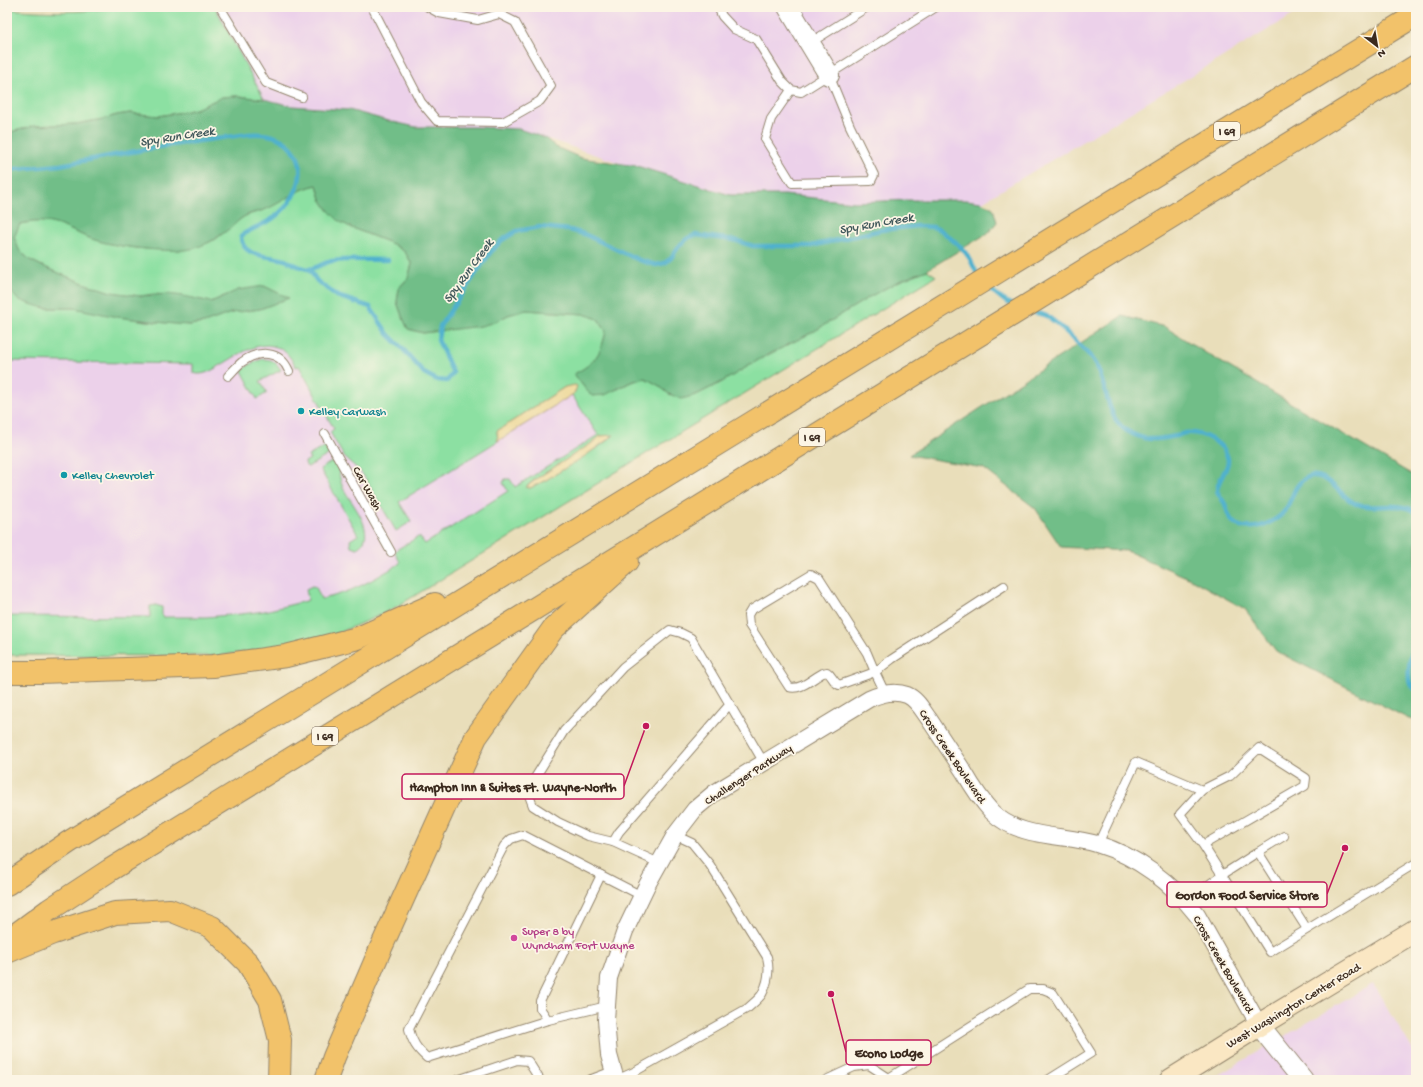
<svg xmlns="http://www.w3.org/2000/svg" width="1423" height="1087" font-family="'Gochi Hand',sans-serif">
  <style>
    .built { fill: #ecd1ea }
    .green { fill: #8ce0a2; stroke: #648560; fill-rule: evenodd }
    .forest { fill: #71be88; stroke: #567453 }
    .sand { fill: #eeda9e; stroke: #94825e }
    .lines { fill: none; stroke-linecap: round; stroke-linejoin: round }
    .stream { stroke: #4fb1ce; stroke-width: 4.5 }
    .service-casing { stroke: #92846c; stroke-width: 10 }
    .minor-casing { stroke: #92846c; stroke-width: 18 }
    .tertiary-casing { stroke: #92846c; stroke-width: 22 }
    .secondary-casing { stroke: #92846c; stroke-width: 24 }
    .motorway-casing { stroke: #92846c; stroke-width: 24 }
    .service { stroke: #fff; stroke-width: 8 }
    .minor { stroke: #fff; stroke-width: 16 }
    .tertiary { stroke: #fff; stroke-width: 20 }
    .secondary { stroke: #fae7c3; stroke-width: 22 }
    .motorway { stroke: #f2c26a; stroke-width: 22 }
    .culture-dot { fill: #0f9aa8; stroke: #fcf5e5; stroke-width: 1.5 }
    .hotel-dot { fill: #d1479c; stroke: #fcf5e5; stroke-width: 1.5 }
    .labels { text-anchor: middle; stroke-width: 3.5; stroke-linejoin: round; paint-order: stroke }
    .shield { fill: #fcf5e5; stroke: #75675a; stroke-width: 1 }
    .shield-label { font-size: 11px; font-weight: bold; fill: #3b2a1e }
    .culture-label { font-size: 12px; fill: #0d838f; stroke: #fcf5e5; text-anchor: start }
    .street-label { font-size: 12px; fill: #3b2a1e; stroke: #fcf5e5 }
    .hotel-label { font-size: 12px; fill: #b23c85; stroke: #fcf5e5; text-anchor: start }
    .water-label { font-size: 13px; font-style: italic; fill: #42595c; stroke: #fcf5e5 }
    .leader { fill: none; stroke: #c2185b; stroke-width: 1.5 }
    .callout-dot { fill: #c2185b; stroke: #fcf5e5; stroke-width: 1.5 }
    .callout { fill: #fcf5e5; stroke: #c2185b; stroke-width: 1.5 }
    .callout-label { font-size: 13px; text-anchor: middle; font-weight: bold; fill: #3b2a1e }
  </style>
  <rect width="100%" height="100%" fill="#fcf5e5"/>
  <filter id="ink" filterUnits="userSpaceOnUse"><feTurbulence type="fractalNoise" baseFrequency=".025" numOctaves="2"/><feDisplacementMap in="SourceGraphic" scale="8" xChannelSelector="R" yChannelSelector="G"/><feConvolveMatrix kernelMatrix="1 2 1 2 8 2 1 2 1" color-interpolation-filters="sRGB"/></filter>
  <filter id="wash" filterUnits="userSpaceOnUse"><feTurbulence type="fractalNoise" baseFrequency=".012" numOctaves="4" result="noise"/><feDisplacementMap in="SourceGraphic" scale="16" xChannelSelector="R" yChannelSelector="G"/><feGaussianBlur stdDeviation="0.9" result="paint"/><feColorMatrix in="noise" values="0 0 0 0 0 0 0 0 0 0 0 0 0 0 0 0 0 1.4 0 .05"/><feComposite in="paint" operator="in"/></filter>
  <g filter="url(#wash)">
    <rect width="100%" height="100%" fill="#e9deba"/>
    <g class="built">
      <polygon points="157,7 1306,7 954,219 746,205 545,138 312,129 888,261 364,607 7,641 7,15 53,20"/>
      <polygon points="1373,984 1416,1055 1416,1080 1210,1080"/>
    </g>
    <g class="green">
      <path d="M 115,7 L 215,7 L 264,99 L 236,96 L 222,97 L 196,109 L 182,112 L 158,116 L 130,113 L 117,115 L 103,119 L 76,124 L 34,126 L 7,133 L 7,9 C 43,12 80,14 115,7 Z"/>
      <path d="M 317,185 L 321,199 L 329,211 L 339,221 L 352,228 L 393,244 L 405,252 L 412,264 L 408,278 L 399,288 L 397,302 L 402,316 L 408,329 L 423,333 L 452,329 L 495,322 L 508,315 L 526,310 L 584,314 L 598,319 L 606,331 C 601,354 596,363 574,374 L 587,391 L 592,396 L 618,389 L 631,382 L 645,378 L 658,385 L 669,394 L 696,395 L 722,382 L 760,359 L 813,332 L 871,296 L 897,282 L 927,270 L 936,276 L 401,604 L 385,613 L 338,633 L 306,643 L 217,656 L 7,655 L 7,616 L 150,617 L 150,606 L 156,605 L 162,607 L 162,617 L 206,617 L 241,614 L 265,611 L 306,601 L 308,600 L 306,589 L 312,586 L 316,587 L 321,599 C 349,594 375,579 399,564 L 400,562 L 395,553 L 396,550 L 418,537 L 420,537 L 425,544 L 508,491 L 503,483 L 505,479 L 510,479 L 515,487 L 598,435 L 572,395 L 575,392 L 565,387 L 497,431 L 498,441 L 399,502 L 411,521 L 409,523 L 396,531 L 365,478 L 360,471 L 344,457 L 330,432 L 334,429 L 299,366 L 296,367 C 293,362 290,356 285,352 C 263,334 236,357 216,368 C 209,372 201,376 193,373 L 193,364 L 7,361 L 7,270 L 8,273 L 45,308 L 74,308 L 145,321 L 189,325 L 204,323 L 231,313 L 260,309 L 288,298 L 264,286 L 224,296 L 211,302 L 183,296 L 154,294 L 140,296 L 111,292 L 83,283 L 42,266 L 30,260 L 19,250 L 14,237 L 20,224 C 51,217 60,226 87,237 C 101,243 140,250 156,249 C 165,249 204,245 210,242 C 222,236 231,225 242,218 C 249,213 262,212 270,207 C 287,199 297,189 317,185 ZM 601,436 L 613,436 L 600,446 L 546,480 L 530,488 L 526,487 L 534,480 L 595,441 Z"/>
      <path d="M 263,359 C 272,359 276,362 281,370 L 260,381 L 267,393 L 257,399 L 242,371 C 247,365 256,361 263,359 Z"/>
      <polygon points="325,442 331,453 308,467 306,466 305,462 310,459 308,456 326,446 324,443"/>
      <path d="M 331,462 L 338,464 C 339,472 340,481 343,488 C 351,503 380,535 357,548 L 351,546 L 350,540 L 358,535 L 320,469 Z"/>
    </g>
    <g class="forest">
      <path d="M 236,96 L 264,99 L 292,106 L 349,110 L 389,121 L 416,127 L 477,127 L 519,129 L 545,138 L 556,147 L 581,158 L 637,166 L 730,195 L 785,195 L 854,202 L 910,200 L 966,200 L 981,202 L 993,208 L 997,222 L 988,233 L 927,270 L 897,282 L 871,296 L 813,332 L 760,359 L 722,382 L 696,395 L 682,399 L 669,394 L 658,385 L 645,378 L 631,382 L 605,395 L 592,396 L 587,391 L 574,374 C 595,363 601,354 606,331 L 598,319 L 584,314 L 526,310 L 508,315 L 495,322 L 481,326 L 423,333 L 408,329 L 402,316 L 397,302 L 399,288 L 408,278 L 412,264 L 405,252 L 393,244 L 352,228 L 339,221 L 329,211 L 321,199 L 317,185 C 298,189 287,199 271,207 C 262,212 250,212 242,218 C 239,220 236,223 233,226 C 219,237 203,248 185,250 C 163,252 119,247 98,241 C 66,231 56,216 20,224 L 14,237 L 19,250 L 30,260 L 42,266 L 83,283 L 111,292 L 140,296 L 168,294 L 183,296 L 211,302 L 238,290 L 264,286 L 289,298 L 260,309 L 231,313 L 204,323 L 189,325 L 174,324 L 117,317 L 74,308 L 45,308 L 30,304 L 17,299 L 8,287 L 7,270 L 7,133 L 34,126 L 76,124 L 103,119 L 117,115 L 130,113 L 158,116 L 182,112 L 196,109 L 222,97 Z"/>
      <polygon points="1122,316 1165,327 1209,355 1416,477 1416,720 1409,719 1276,651 1245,609 1191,579 1127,551 1061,547 1035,508 983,468 909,455"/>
    </g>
    <g class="sand">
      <polygon points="575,385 577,386 575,392 572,395 498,441 497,431 565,387"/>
      <polygon points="614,435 585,456 546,480 530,488 526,487 542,475 595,441 600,436"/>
    </g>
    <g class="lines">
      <g class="stream">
        <path d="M 7,170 L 60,165 L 164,146 L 249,134 C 292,130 315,164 290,201 C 285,209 274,219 265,223 C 256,228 248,230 241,236 C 241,258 269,255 285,260 C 292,263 300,268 308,269 C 316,269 324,262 332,261 C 350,259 369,260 388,260"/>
        <polyline points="309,269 317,281 337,296 370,307 388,334 402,348 424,373 437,380 447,381 453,373 438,340 440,326 490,253 502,240 517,231 540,227 570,230 584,234 639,260 656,265 665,263 671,258 679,246 688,238 695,235 734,240 753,246 811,246 881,230 918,226 933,227 942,231 962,248 970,259 978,276"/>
        <polyline points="985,285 1005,301 1015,307"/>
        <path d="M 1031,312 C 1036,313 1044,314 1048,317 C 1057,322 1091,355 1096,364 C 1098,368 1100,373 1101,378 C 1106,390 1110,416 1120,425 C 1128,434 1145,440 1156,439 C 1162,439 1171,437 1177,436 C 1180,435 1183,433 1185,433 C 1201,431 1226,443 1228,460 C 1229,469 1217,480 1217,491 C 1219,496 1223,500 1225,504 C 1227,510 1228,516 1232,521 C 1246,535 1277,524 1286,509 C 1293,498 1294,483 1308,477 C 1327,470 1340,497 1356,504 C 1376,511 1398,500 1416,512"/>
        <path d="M 1416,633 C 1413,644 1406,673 1410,683 C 1411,686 1414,688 1416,690"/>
      </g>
    </g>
  </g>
  <g filter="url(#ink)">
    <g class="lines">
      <defs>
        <g id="service">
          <polyline points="220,7 266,83 302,97"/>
          <polyline points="372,7 421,102 437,121 503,122 540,101 551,86 515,22 499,14 478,20 439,13 428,7"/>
          <polyline points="718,7 722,16 734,29 756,39 782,81 791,90 801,92 936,7"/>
          <polyline points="810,43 867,7"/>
          <polyline points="791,90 771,119 765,139 792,183 871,181 874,175 850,126 829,75"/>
          <path d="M 228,376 C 232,372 237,366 242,362 C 259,350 280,350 289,371"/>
          <polyline points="325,434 391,552"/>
          <path d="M 811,574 L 819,578 L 867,653 L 875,672 L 839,685 C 833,682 832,675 827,672 L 823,673 C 813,678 800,691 789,687 L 749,625 L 748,615 L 751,610 Z"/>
          <polyline points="885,693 875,672 892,659 1004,586"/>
          <polyline points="613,842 619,832 730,704"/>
          <polyline points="1098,844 1136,762 1202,790"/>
          <polyline points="1203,845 1180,814 1202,790 1230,776 1259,748 1306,778 1305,786 1203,845 1222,875 1258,852 1307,929"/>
          <polyline points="1258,852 1284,836"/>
          <polyline points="659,863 613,842 588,836 558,822 533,806 530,798 528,789 564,731 623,667 670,630 681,633 691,638 764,763"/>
          <polyline points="1186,901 1222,875 1270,952 1416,863"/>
          <path d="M 607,1006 L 548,1020 L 427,1058 C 417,1049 412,1042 409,1029 L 504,846 L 511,839 L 523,835 L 642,896"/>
          <polyline points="548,1020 540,1008 540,1001 601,875"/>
          <polyline points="889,1078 1029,989 1043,989 1053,993 1091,1053 1048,1080"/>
          <polyline points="457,1080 517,1060 528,1061 540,1080"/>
          <polyline points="589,1080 613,1071"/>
          <path d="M 616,1080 L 634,1072 L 748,1008 C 752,1004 759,999 762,994 C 768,983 770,969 767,957 L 710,865 L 692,843 L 675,835"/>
          <polyline points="826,1080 854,1067 869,1065 889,1078 890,1080"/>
        </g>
        <path id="minor" d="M 616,1080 L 609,1055 L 606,1020 L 609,978 L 625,931 L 647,885 L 675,835 L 695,809 L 714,793 L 869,699 C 880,694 894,690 907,695 C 917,699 923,711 929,719 C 941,737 952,754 964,772 C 972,786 981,800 992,812 C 1019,839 1063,834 1097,844 C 1137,856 1172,883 1197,915 L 1259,1025"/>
        <g id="tertiary">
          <polyline points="788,7 829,75"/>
          <polyline points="1259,1025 1303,1080"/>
        </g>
        <polyline id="secondary" points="1171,1080 1259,1025 1416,930"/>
        <g id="motorway">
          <polyline points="7,672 40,672 213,666 286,656 358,638 435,604"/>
          <polyline points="7,884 69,842 1416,15"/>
          <polyline points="7,941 49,910 110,870 1416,66"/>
          <polyline points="7,952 53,933 115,913 170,910 212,927 248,963 270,1000 280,1040 279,1080"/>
          <polyline points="326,1080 334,1057 380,950 476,737 553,629 627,562"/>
        </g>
      </defs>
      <use href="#service" class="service-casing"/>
      <use href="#minor" class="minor-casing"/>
      <use href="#tertiary" class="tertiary-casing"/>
      <use href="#secondary" class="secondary-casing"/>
      <use href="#motorway" class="motorway-casing"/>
      <use href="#service" class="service"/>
      <use href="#minor" class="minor"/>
      <use href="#tertiary" class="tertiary"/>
      <use href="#secondary" class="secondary"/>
      <use href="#motorway" class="motorway"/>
    </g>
  </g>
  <g class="culture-dot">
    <circle cx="301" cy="411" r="4"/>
    <circle cx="64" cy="475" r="4"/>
  </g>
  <circle class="hotel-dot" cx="514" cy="938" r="4"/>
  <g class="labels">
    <g class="shield">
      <rect x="1214" y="122" width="26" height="18" rx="3"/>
      <rect x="799" y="428" width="26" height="18" rx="3"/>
      <rect x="312" y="727" width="26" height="18" rx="3"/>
    </g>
    <g class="shield-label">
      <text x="1227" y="135">I 69</text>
      <text x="812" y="441">I 69</text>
      <text x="325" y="740">I 69</text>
    </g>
    <g class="culture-label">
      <text x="309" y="415">Kelley Carwash</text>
      <text x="72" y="479">Kelley Chevrolet</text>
    </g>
    <g class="street-label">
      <text transform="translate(368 488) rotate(61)" y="4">Car Wash</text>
      <text transform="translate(953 756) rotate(56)" y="4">Cross Creek Boulevard</text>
      <text transform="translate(748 774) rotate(-33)" y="4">Challenger Parkway</text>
      <text transform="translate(1224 964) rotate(60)" y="4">Cross Creek Boulevard</text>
      <text transform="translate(1293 1005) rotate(-31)" y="4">West Washington Center Road</text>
    </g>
    <g class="hotel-label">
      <text x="522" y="935">Super 8 by<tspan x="522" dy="14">Wyndham Fort Wayne</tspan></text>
    </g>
    <g class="water-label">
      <text transform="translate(177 135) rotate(-9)" y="5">Spy Run Creek</text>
      <text transform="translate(876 222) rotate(-10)" y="5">Spy Run Creek</text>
      <text transform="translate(467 270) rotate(-54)" y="5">Spy Run Creek</text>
    </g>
  </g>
  <path class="leader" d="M646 726L624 786M1345 848L1327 894M831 994L846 1052"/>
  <g class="callout-dot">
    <circle cx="646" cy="726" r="4"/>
    <circle cx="1345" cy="848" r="4"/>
    <circle cx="831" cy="994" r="4"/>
  </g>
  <g class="callout">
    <rect x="402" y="774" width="222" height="25" rx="4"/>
    <rect x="1167" y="882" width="160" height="25" rx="4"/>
    <rect x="846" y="1040" width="85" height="25" rx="4"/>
  </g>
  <g class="callout-label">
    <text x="513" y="791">Hampton Inn &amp; Suites Ft. Wayne-North</text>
    <text x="1247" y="899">Gordon Food Service Store</text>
    <text x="889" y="1057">Econo Lodge</text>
  </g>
  <rect width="1423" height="1087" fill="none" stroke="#fcf5e5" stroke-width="24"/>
  <g transform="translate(1377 46) rotate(149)" stroke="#fcf5e5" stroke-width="3" paint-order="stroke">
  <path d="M0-3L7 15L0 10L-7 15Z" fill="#3b2a1e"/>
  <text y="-6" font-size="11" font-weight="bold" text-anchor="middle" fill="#3b2a1e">N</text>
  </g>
</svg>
